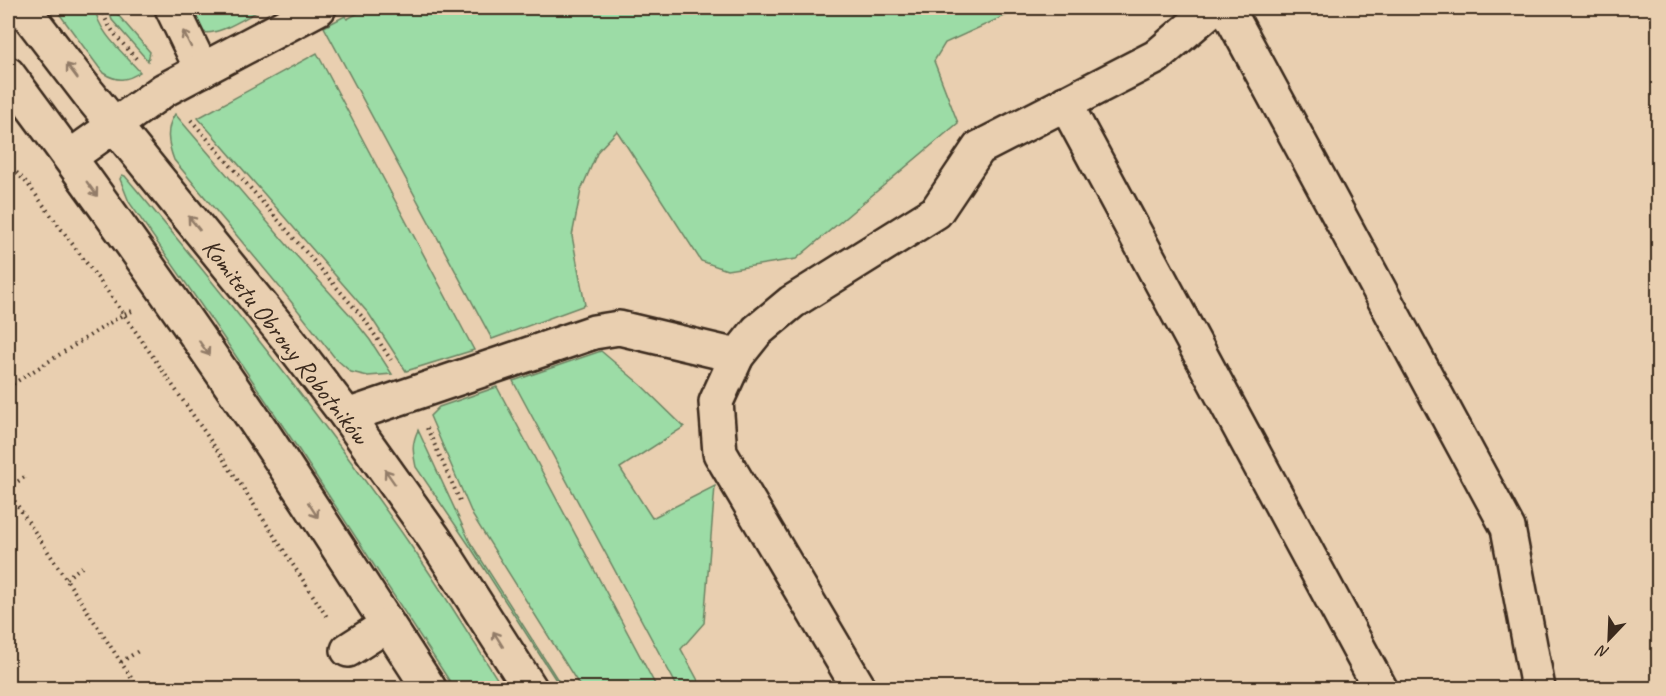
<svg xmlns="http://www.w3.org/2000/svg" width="1666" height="696" font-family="Caveat,sans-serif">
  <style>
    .green { fill: #9cdca6; stroke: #6c8362; stroke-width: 1.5 }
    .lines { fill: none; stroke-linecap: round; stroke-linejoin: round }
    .minor-casing { stroke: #3b2a1e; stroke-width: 38 }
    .path { stroke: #3b2a1e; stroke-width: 4; stroke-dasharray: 1.5 4.5; stroke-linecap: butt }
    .minor { stroke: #e9cfb0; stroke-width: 33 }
    .oneway { stroke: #927c67 }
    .labels { text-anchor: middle; stroke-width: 4.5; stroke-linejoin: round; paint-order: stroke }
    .street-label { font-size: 26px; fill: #3b2a1e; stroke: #e9cfb0 }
  </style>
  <rect width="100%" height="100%" fill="#e9cfb0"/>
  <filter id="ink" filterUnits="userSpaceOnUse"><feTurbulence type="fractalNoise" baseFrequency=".0167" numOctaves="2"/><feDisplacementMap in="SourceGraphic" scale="12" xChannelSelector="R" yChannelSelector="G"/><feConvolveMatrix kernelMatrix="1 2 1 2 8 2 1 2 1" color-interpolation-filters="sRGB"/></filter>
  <g filter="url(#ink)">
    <g class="green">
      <path d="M 55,8 L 95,8 C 98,33 124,53 140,72 C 127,81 117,82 103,73 Z"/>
      <polygon points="108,8 112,8 150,52 148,61 112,20"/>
      <path d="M 182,8 L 261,8 L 258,11 C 245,18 213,39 200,31 C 192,27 187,15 182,8 Z"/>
      <polygon points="368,8 1022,8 945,43 934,61 958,123 796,259 727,270 701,261 617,131 598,151 581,190 572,236 585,305 492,339 324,27 345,16 347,19"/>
      <polygon points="317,53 474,350 406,371 369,314 198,118"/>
      <path d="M 175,114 L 293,252 L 351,316 L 370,340 L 392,374 L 368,376 L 351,372 L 335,358 L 282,290 L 174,160 C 168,144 165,129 175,114 Z"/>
      <path d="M 122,175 L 125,176 C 229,300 331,428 422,562 C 450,603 476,646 503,688 L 454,688 L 299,450 L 215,325 L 129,202 L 120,179 Z"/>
      <polygon points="601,351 641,385 684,427 620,468 652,518 715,486 704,623 681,649 702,688 678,688 513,381"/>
      <polygon points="497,387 657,688 581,688 473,516 430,416 439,407"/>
      <path d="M 418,430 L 470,542 L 563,688 L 561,688 L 471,548 L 416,467 C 413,452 411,445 418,430 Z"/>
    </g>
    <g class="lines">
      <defs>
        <g id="minor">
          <polyline points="23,8 89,94 284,334 347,416 434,538 530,688"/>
          <polyline points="172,8 202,70"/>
          <polyline points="1227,8 1508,528 1538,688"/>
          <path d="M 8,74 C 92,187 174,301 253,418 C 313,507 370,598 429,688"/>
          <polyline points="1065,103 1380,688"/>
          <polyline points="70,157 164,90 319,8"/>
          <polyline points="347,416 594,332 619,328 737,356"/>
          <polyline points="348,650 387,625"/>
          <polyline points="859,688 720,453 716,402 737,356 757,331 792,302 936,212 979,148 1156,57 1213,8"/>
        </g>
      </defs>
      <use href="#minor" class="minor-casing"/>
      <g class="path">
        <path d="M 102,8 C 106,29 125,45 138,61"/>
        <polyline points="191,120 365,320 391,360"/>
        <polyline points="8,164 27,183 114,300 241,485 327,617"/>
        <polyline points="8,387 124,314 132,311"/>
        <polyline points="427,428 461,503"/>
        <polyline points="8,488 26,476"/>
        <polyline points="8,491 138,688"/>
        <polyline points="66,578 85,565"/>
        <polyline points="121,662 140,650"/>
      </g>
      <use href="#minor" class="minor"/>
    </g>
    <defs><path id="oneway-shaft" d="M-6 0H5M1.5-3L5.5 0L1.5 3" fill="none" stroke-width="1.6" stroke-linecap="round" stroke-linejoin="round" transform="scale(1.5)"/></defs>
    <g class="oneway">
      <use href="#oneway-shaft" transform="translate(187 39) rotate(-116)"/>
      <use href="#oneway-shaft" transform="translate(72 71) rotate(-127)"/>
      <use href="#oneway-shaft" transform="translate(92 189) rotate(54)"/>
      <use href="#oneway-shaft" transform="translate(194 223) rotate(-129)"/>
      <use href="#oneway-shaft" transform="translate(204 348) rotate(55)"/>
      <use href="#oneway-shaft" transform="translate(390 477) rotate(-125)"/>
      <use href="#oneway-shaft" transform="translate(313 510) rotate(57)"/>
      <use href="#oneway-shaft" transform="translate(498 639) rotate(-122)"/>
    </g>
  </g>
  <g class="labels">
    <g class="street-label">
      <text transform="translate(286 341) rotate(52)" y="9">Komitetu Obrony Robotników</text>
    </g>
  </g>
  <rect width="1666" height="696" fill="none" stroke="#e9cfb0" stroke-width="30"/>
  <rect x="15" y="15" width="1636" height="666" fill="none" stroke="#3b2a1e" stroke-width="2" filter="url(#ink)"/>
  <g transform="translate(1609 639) rotate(203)" stroke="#e9cfb0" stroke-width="4.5" paint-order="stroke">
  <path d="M0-4.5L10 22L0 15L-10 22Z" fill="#3b2a1e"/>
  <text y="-9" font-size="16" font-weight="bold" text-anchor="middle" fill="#3b2a1e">N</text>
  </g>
</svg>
